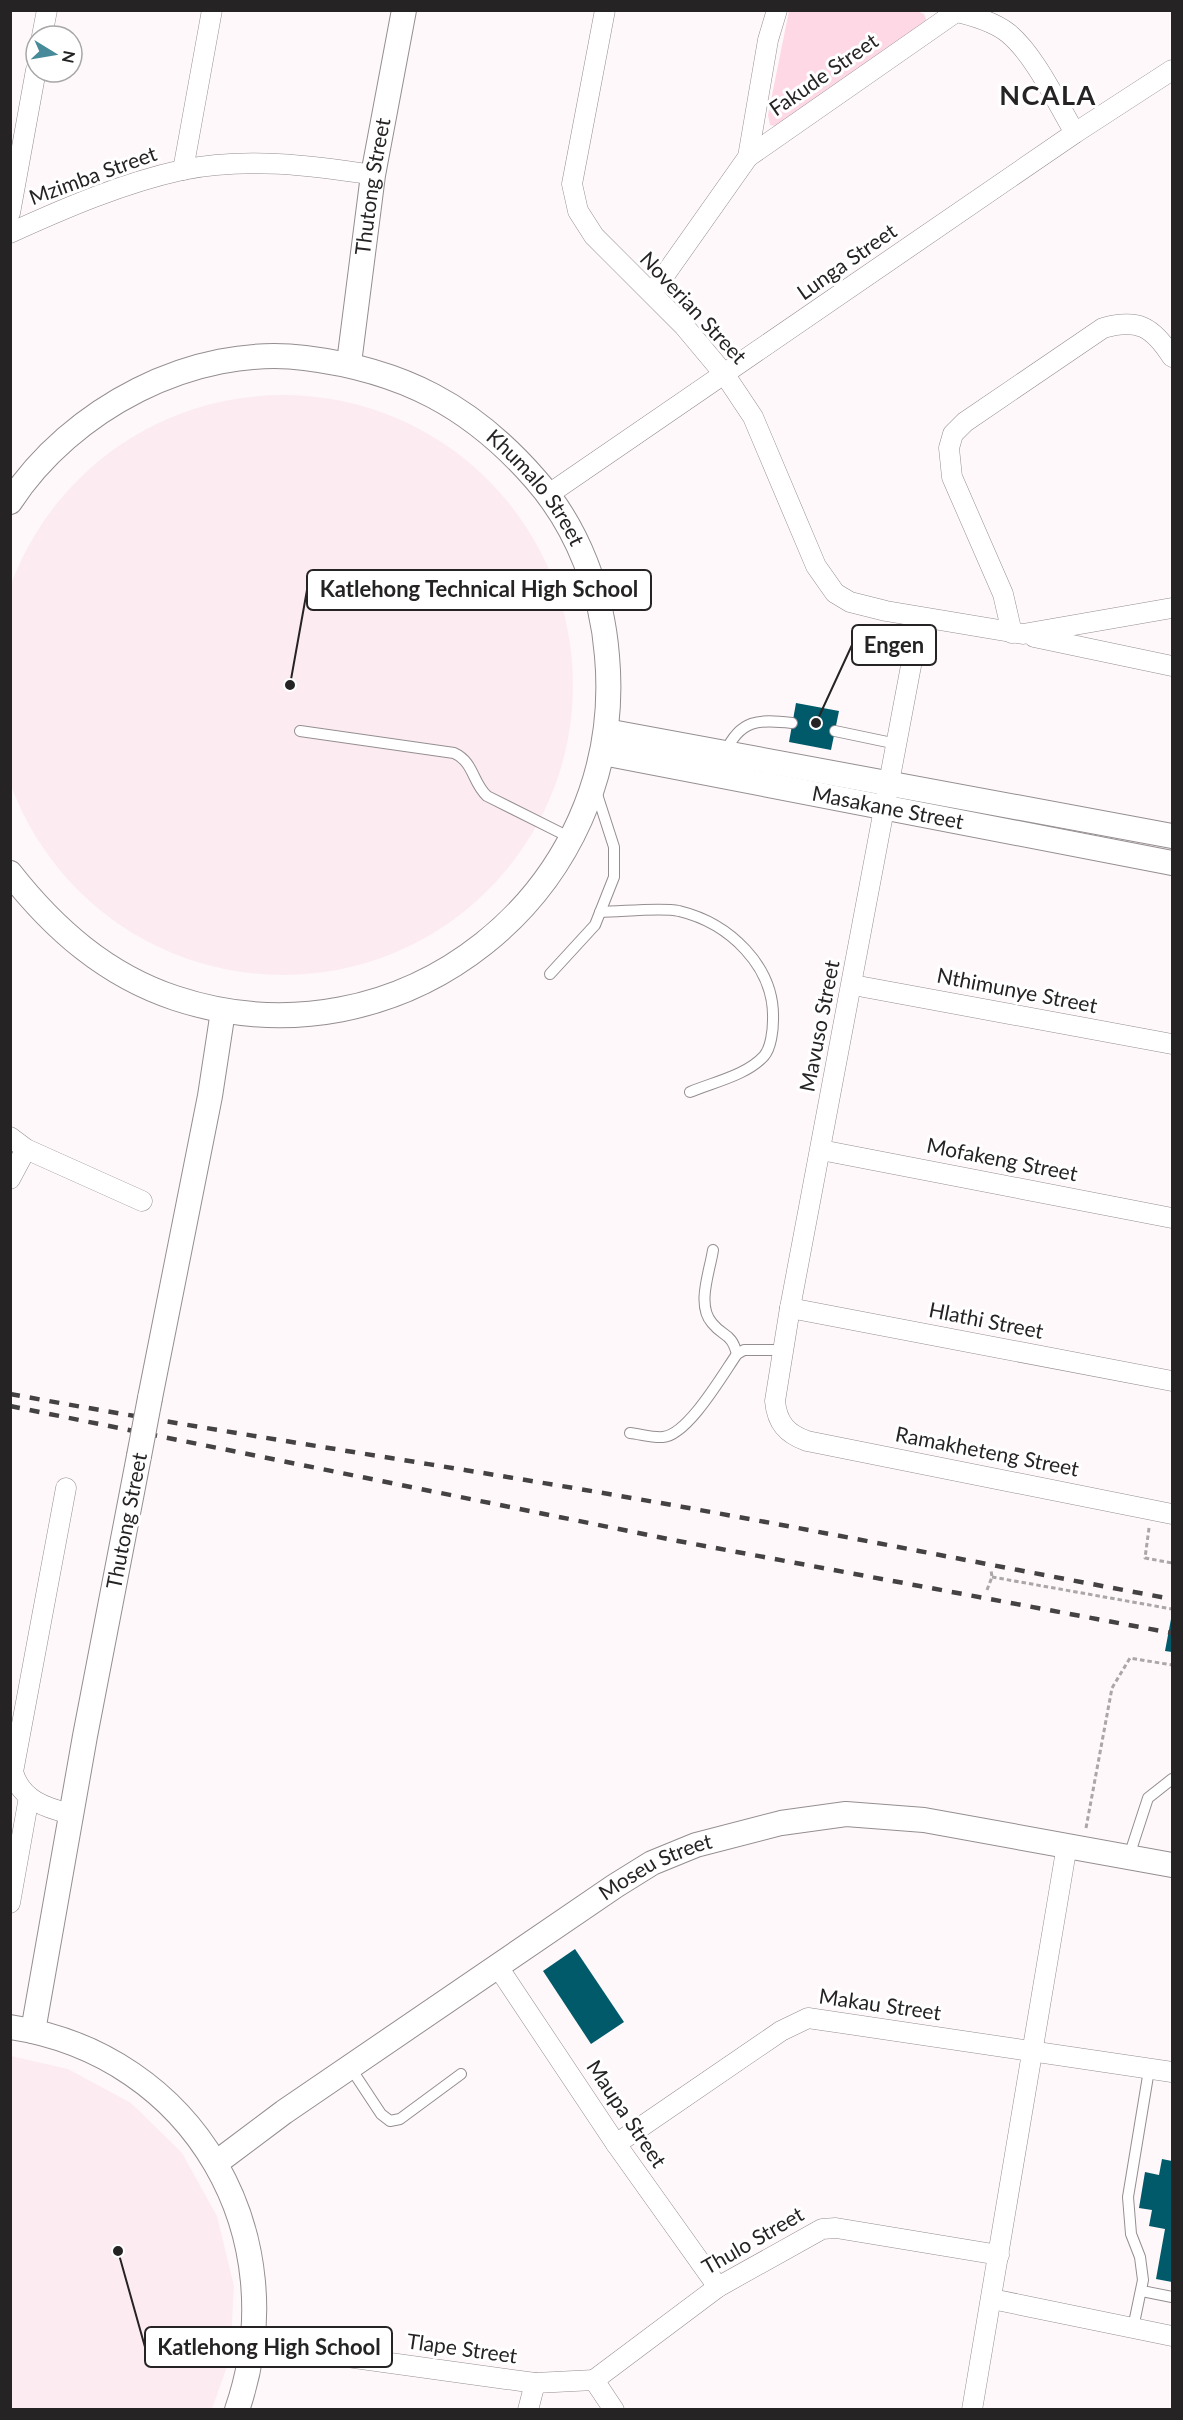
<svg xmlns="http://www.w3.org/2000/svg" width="1183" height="2420" font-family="Lato,sans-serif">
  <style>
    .built { fill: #fcecf1 }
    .green { fill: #fed8e4 }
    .building { fill: #005a69 }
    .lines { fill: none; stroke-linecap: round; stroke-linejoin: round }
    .service-casing { stroke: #958e90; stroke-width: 12 }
    .minor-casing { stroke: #958e90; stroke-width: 21 }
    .tertiary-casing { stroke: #958e90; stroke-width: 26 }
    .path { stroke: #aba6a8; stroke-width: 3; stroke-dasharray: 4.5 3; stroke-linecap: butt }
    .service { stroke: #fff; stroke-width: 10 }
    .minor { stroke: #fff; stroke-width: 20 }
    .tertiary { stroke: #fff; stroke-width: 24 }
    .rail { stroke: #454243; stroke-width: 4.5; stroke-dasharray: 10 10; stroke-linecap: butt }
    .tertiary-bridge-casing { stroke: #958e90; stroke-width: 26; stroke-linecap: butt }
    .tertiary-bridge { stroke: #fff; stroke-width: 24 }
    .labels { text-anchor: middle; stroke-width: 6; stroke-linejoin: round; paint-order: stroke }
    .street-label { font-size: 21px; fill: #262324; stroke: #fff }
    .district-label { font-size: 27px; font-weight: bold; letter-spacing: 1.5px; fill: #262324; stroke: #fff }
    .leader { fill: none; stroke: #262324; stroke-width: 2 }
    .callout-dot { fill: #262324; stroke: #fff; stroke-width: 2 }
    .callout { fill: #fff; stroke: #262324; stroke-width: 2 }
    .callout-label { font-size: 22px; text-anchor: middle; font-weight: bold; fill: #262324 }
  </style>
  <rect width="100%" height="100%" fill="#fef8fa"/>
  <g class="built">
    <circle cx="283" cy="685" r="290"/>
    <polygon points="11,2056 68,2069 131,2103 182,2153 217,2216 234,2286 230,2358 212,2409 11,2409"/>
  </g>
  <polygon class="green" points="915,10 924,14 927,22 780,123 775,126 770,125 768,115 789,11"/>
  <g class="building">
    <polygon points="796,703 839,711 831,750 789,742"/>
    <polygon points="1171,1619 1172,1619 1172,1652 1165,1651"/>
    <polygon points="575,1949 624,2022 591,2044 543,1971"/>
    <polygon points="1162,2159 1172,2161 1172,2282 1156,2279 1165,2229 1149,2226 1152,2210 1139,2208 1145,2172 1159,2175"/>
  </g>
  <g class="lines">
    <defs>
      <g id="service">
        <path d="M 300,731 L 454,753 C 474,762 472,782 487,796 L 569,837"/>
        <polyline points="835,731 897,744"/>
        <path d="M 725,753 C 740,719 759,719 792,723"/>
        <path d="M 600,912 C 621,912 660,907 679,911 C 729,923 775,966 773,1020 C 773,1030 771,1048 764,1056 C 747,1075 714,1082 690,1092"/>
        <polyline points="550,974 595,925 614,877 614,847 595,788"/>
        <path d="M 713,1250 C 710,1271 696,1305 712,1323 C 724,1338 731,1332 737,1354"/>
        <path d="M 630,1433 C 640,1434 653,1438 663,1437 C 688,1435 723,1374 737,1354 L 744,1350 L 783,1350"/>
        <polyline points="1129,1856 1148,1798 1172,1779"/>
        <polyline points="350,2067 381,2114 390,2121 400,2119 461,2074"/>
        <polyline points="1142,2291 1172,2297"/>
        <polyline points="1133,2328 1143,2280 1140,2257 1131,2234 1128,2197 1149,2070"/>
      </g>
      <g id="minor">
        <polyline points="605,10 572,184 578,211 594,236 684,326 725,375 753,417 816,566 835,593 850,602 886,611 1023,634 1172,608"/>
        <path d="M 948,10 C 967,14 993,21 1008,33 C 1035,55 1057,103 1075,133"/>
        <polyline points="42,36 47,10"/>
        <polyline points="748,157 956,12"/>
        <polyline points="183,170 212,10"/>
        <polyline points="10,213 36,70"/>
        <path d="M 10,233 C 65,208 123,183 182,170 C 244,157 311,165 373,175"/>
        <polyline points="652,293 748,157 768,40 777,10"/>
        <polyline points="549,494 1075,133 1172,70"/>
        <path d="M 920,618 L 790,1308 L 775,1401 C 777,1423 787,1434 807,1441 L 1172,1514"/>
        <path d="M 1012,633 L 1003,594 L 952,477 L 949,448 L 953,434 L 965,422 L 1103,328 C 1138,318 1153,327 1172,357"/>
        <polyline points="1034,637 1172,666"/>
        <polyline points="853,985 1172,1044"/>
        <polyline points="10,1137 26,1149 142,1201"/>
        <polyline points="821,1150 1172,1218"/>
        <polyline points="10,1179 26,1149"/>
        <polyline points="790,1308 1172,1381"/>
        <path d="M 66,1488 L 13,1772 C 21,1800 46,1808 71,1814"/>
        <polyline points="10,1903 29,1797"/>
        <polyline points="498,1967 616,2144 718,2287"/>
        <polyline points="616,2144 781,2031 808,2018 1172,2072"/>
        <polyline points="992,2299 1172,2336"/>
        <polyline points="253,2344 535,2383 594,2380"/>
        <polyline points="594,2380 718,2287 822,2229 836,2228 999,2255"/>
        <polyline points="594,2380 614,2410"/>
        <polyline points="528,2410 535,2383"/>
        <polyline points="972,2410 1067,1845"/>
      </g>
      <g id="tertiary">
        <path id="s1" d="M 349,363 L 373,175 L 404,10"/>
        <path id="s2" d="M 10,502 C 71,409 193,344 305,358 C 402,370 472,406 536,480 C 578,528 602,592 607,656 C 628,892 401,1073 175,998 C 106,975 54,929 10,873"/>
        <polyline points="606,731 1172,836"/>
        <path id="s3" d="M 603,753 L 1172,863"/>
        <polyline points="150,1398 210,1096 223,1011"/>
        <path d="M 10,2027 C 195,2055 297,2236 237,2410"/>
        <polyline points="33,2031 85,1736 139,1456"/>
        <path id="s4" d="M 216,2163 L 284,2112 L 615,1886 L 652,1863 L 696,1845 L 781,1823 L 846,1814 L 924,1820 L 1172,1865"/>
      </g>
    </defs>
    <use href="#service" class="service-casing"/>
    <use href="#minor" class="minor-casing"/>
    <use href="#tertiary" class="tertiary-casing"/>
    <g class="path">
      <polyline points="1149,1528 1145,1558 1172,1563"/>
      <polyline points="992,1577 1172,1609"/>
      <polyline points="987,1590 992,1577 991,1570"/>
      <polyline points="1086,1828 1112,1688 1130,1658 1172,1665"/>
    </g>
    <use href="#service" class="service"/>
    <use href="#minor" class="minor"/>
    <use href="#tertiary" class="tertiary"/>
    <g class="rail">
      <path d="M 10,1394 C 234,1435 459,1467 683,1507 C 846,1536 1009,1569 1172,1599"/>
      <polyline points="10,1406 678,1541 1172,1633"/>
    </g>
    <defs>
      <polyline id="tertiary-bridge" points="139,1456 150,1398"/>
    </defs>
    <use href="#tertiary-bridge" class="tertiary-bridge-casing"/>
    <use href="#tertiary-bridge" class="tertiary-bridge"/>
  </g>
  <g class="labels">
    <g class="street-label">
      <text transform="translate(824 75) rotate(-35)" y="7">Fakude Street</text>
      <text transform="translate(93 176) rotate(-20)" y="7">Mzimba Street</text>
      <text dy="7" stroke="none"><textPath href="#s1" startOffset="178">Thutong Street</textPath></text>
      <text transform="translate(847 262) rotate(-35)" y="7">Lunga Street</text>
      <text transform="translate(693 308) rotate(47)" y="7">Noverian Street</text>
      <text dy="7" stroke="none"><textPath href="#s2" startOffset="618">Khumalo Street</textPath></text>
      <text dy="7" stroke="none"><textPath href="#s3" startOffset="290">Masakane Street</textPath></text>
      <text transform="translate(1017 991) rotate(11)" y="7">Nthimunye Street</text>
      <text transform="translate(820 1026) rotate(-79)" y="7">Mavuso Street</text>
      <text transform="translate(1002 1160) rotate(11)" y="7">Mofakeng Street</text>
      <text transform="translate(986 1321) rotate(11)" y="7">Hlathi Street</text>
      <text transform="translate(987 1452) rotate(11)" y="7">Ramakheteng Street</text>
      <text transform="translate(127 1521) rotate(-79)" y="7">Thutong Street</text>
      <text dy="7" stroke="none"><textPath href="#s4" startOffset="531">Moseu Street</textPath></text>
      <text transform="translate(880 2005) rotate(8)" y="7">Makau Street</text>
      <text transform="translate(626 2114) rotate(56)" y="7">Maupa Street</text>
      <text transform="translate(753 2241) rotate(-30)" y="7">Thulo Street</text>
      <text transform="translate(462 2349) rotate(8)" y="7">Tlape Street</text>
    </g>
    <g class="district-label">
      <text x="1048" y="105">NCALA</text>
    </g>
  </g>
  <path class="leader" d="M290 685L307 590M816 723L852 645M118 2251L145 2347"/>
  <g class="callout-dot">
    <circle cx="290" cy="685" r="6"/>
    <circle cx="816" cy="723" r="6"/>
    <circle cx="118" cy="2251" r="6"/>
  </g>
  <g class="callout">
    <rect x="307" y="570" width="344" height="40" rx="6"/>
    <rect x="852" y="625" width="84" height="40" rx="6"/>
    <rect x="145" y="2327" width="247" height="40" rx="6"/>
  </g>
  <g class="callout-label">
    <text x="479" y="597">Katlehong Technical High School</text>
    <text x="894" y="653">Engen</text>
    <text x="269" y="2355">Katlehong High School</text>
  </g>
  <rect width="1183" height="2420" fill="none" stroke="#262324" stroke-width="24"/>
  <g transform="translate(54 54) rotate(101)"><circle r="28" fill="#ffffff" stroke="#a8a7a7" stroke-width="1.5"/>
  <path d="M0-4.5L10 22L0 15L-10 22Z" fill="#478b9a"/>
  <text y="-9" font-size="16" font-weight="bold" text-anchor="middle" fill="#262324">N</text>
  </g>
</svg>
